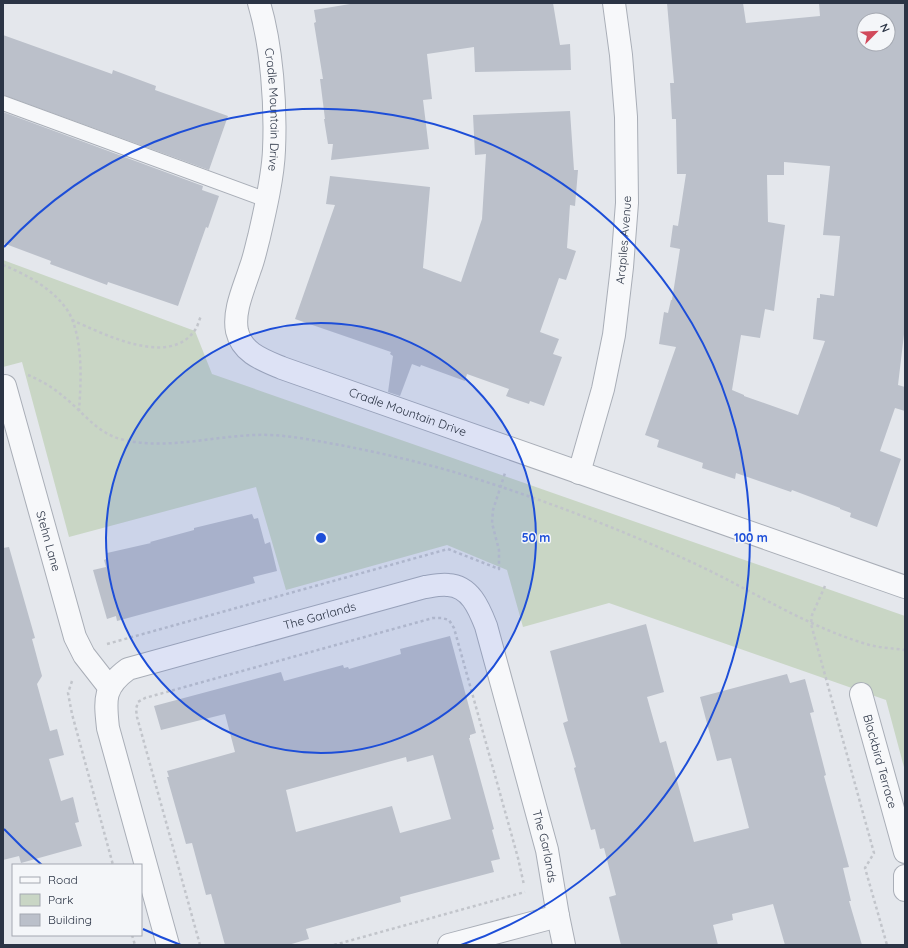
<svg xmlns="http://www.w3.org/2000/svg" width="908" height="948" font-family="Quicksand,sans-serif">
  <style>
    .green { fill: #c9d6c5 }
    .building { fill: #bbc0ca; fill-rule: evenodd }
    .lines { fill: none; stroke-linecap: round; stroke-linejoin: round }
    .service-casing { stroke: #a9aeb7; stroke-width: 16 }
    .minor-casing { stroke: #a9aeb7; stroke-width: 24 }
    .path { stroke: #c2c5cb; stroke-width: 2.5; stroke-dasharray: 3 3; stroke-linecap: butt }
    .service { stroke: #f7f8fa; stroke-width: 14 }
    .minor { stroke: #f7f8fa; stroke-width: 22 }
    .ring { fill: none; stroke: #1d4ed8; stroke-width: 2 }
    .labels { text-anchor: middle; stroke-width: 3; stroke-linejoin: round; paint-order: stroke }
    .street-label { font-size: 12px; fill: #2b3445; stroke: #f4f6f9 }
    .centre { fill: #1d4ed8; stroke: #f4f6f9; stroke-width: 2 }
    .ring-label { font-size: 12px; text-anchor: middle; font-weight: bold; fill: #1d4ed8; stroke: #f4f6f9; stroke-width: 3; stroke-linejoin: round; paint-order: stroke }
  </style>
  <rect width="100%" height="100%" fill="#e4e7ec"/>
  <polygon class="green" points="3,260 195,331 212,374 905,616 905,771 886,700 609,603 523,627 507,570 447,545 286,590 256,487 69,537 22,362 3,367"/>
  <g class="building">
    <polygon points="356,3 553,3 560,45 570,44 571,70 475,72 474,47 427,54 432,99 423,100 429,149 331,160 333,144 328,144 324,119 325,119 320,79 323,79 314,23 316,22 314,10"/>
    <path d="M 667,3 L 743,3 L 746,23 L 820,16 L 819,3 L 905,3 L 905,326 L 898,385 L 905,387 L 905,411 L 895,408 L 880,451 L 901,459 L 877,527 L 850,517 L 851,513 L 840,509 L 840,508 L 792,490 L 791,492 L 736,473 L 735,479 L 702,468 L 703,463 L 657,447 L 659,440 L 645,435 L 676,347 L 659,344 L 664,312 L 668,313 L 671,300 L 672,300 L 680,249 L 670,247 L 673,225 L 678,226 L 686,174 L 677,174 L 676,119 L 672,119 L 670,83 L 674,83 ZM 864,20 L 888,20 L 888,44 L 864,44 ZM 784,162 L 830,166 L 823,235 L 840,236 L 834,296 L 820,294 L 820,298 L 817,298 L 813,339 L 825,341 L 798,415 L 744,396 L 744,395 L 732,390 L 741,335 L 760,338 L 765,309 L 774,311 L 785,225 L 768,222 L 767,175 L 784,175 Z"/>
    <polygon points="3,35 112,74 113,70 156,86 155,90 228,116 209,170 3,95"/>
    <polygon points="570,111 574,170 578,170 575,206 570,205 567,248 576,251 566,280 559,278 540,332 559,339 553,354 562,357 544,406 530,401 529,404 506,396 509,389 467,374 465,381 421,365 420,367 412,364 400,396 388,392 393,356 390,354 391,352 295,319 335,205 326,204 330,176 430,187 423,268 461,282 482,219 486,154 475,155 473,115"/>
    <polygon points="3,112 203,186 202,190 219,196 208,228 206,227 178,306 108,282 107,285 50,264 51,261 3,243"/>
    <polygon points="252,514 254,519 258,518 265,544 270,542 277,571 253,577 255,583 212,595 117,621 116,616 107,619 93,570 106,567 104,560 108,558 107,553 151,543 150,542 194,530 194,528"/>
    <polygon points="9,547 35,638 32,639 42,676 37,684 50,731 57,729 64,755 49,759 61,801 73,797 79,822 75,823 82,846 21,863 19,856 3,860 3,548"/>
    <polygon points="646,624 664,692 647,697 660,743 666,741 694,842 749,828 731,758 717,761 700,697 787,674 790,683 805,679 814,712 810,713 826,775 824,776 849,867 843,868 851,901 849,901 862,945 785,945 773,904 732,914 733,920 713,925 718,945 621,945 609,897 616,895 604,848 600,849 595,829 591,830 574,768 576,767 563,723 568,721 550,651"/>
    <path d="M 450,636 L 476,733 L 470,735 L 470,738 L 469,738 L 494,829 L 492,830 L 500,859 L 491,861 L 494,872 L 400,897 L 401,902 L 306,929 L 309,939 L 288,945 L 225,945 L 211,894 L 206,895 L 192,843 L 186,844 L 167,777 L 169,777 L 167,771 L 235,752 L 225,714 L 161,730 L 154,706 L 281,672 L 284,681 L 343,665 L 344,668 L 348,667 L 349,669 L 401,654 L 400,649 ZM 433,755 L 451,819 L 400,833 L 392,806 L 296,832 L 286,790 L 406,757 L 407,762 Z"/>
  </g>
  <g class="lines">
    <defs>
      <polyline id="service" points="3,103 267,200"/>
      <g id="minor">
        <path id="s1" d="M 259,3 C 272,47 276,105 274,150 C 273,177 265,211 259,237 C 256,248 254,259 250,269 C 244,288 233,311 237,331 C 242,353 263,360 282,368 L 905,587"/>
        <path id="s2" d="M 5,386 L 75,637 L 84,655 L 109,687"/>
        <path id="s3" d="M 579,473 L 603,389 L 614,335 L 622,267 L 627,203 L 626,117 L 621,55 L 614,3"/>
        <path id="s4" d="M 861,694 L 905,852"/>
        <polyline points="905,876 905,890"/>
        <path id="s5" d="M 168,945 L 108,728 C 105,700 103,687 128,669 L 425,587 C 432,586 441,584 448,585 C 470,586 479,608 486,626 L 547,850 L 558,916 L 564,945"/>
        <polyline points="449,945 558,916"/>
      </g>
    </defs>
    <use href="#service" class="service-casing"/>
    <use href="#minor" class="minor-casing"/>
    <g class="path">
      <path d="M 3,265 C 28,275 61,293 72,319 C 83,347 81,382 79,411"/>
      <path d="M 72,320 C 104,334 169,368 195,330 C 198,326 199,320 201,316"/>
      <path d="M 28,375 C 40,380 54,388 64,397 C 82,411 96,432 120,439 C 170,452 220,433 270,435 C 294,436 317,441 340,445 C 386,454 433,465 477,479 C 549,502 620,529 689,561 C 747,587 801,624 863,643 C 877,648 891,648 905,650"/>
      <polyline points="825,586 812,615 811,624 874,853 865,868 887,945"/>
      <polyline points="107,644 448,549 499,569 499,550 492,523 493,510 505,473"/>
      <polyline points="72,681 68,693 72,714 113,865"/>
      <polyline points="132,935 135,945"/>
      <polyline points="200,945 137,717 136,709 138,702 145,698 433,618 442,618 449,620 454,628 518,858 524,885"/>
      <polyline points="334,945 525,892"/>
    </g>
    <use href="#service" class="service"/>
    <use href="#minor" class="minor"/>
  </g>
  <circle cx="321" cy="538" r="215" fill="#1d4ed8" fill-opacity=".12"/>
  <g class="ring">
    <circle cx="321" cy="538" r="215"/>
    <path d="M181 945A430 430 0 0 1 143 929M42 865A430 430 0 0 1 4 829M4 247A430 430 0 1 1 461 945"/>
  </g>
  <g class="labels">
    <g class="street-label">
      <text dy="4" stroke="none"><textPath href="#s1" startOffset="108">Cradle Mountain Drive</textPath></text>
      <text dy="4" stroke="none"><textPath href="#s3" startOffset="238">Arapiles Avenue</textPath></text>
      <text dy="4" stroke="none"><textPath href="#s1" startOffset="528">Cradle Mountain Drive</textPath></text>
      <text dy="4" stroke="none"><textPath href="#s2" startOffset="161">Stehn Lane</textPath></text>
      <text dy="4" stroke="none"><textPath href="#s5" startOffset="491">The Garlands</textPath></text>
      <text dy="4" stroke="none"><textPath href="#s4" startOffset="70">Blackbird Terrace</textPath></text>
      <text dy="4" stroke="none"><textPath href="#s5" startOffset="911">The Garlands</textPath></text>
    </g>
  </g>
  <circle cx="321" cy="538" r="6" class="centre"/>
  <g class="ring-label">
    <text x="536" y="542">50 m</text>
    <text x="751" y="542">100 m</text>
  </g>
  <rect width="908" height="948" fill="none" stroke="#2b3445" stroke-width="8"/>
  <rect x="12" y="864" width="130" height="72" fill="#f4f6f9" stroke="#a4a8b1"/>
  <rect x="20" y="877" width="20" height="6" fill="#f7f8fa" stroke="#a4a8b1"/>
  <text x="48" y="884" font-size="12" fill="#2b3445">Road</text>
  <rect x="20" y="894" width="20" height="12" fill="#c9d6c5" stroke="#a4a8b1"/>
  <text x="48" y="904" font-size="12" fill="#2b3445">Park</text>
  <rect x="20" y="914" width="20" height="12" fill="#bbc0ca" stroke="#a4a8b1"/>
  <text x="48" y="924" font-size="12" fill="#2b3445">Building</text>
  <g transform="translate(876 32) rotate(66)"><circle r="19" fill="#f4f6f9" stroke="#a4a8b1"/>
  <path d="M0-3L7 15L0 10L-7 15Z" fill="#d1495b"/>
  <text y="-6" font-size="11" font-weight="bold" text-anchor="middle" fill="#2b3445">N</text>
  </g>
</svg>
